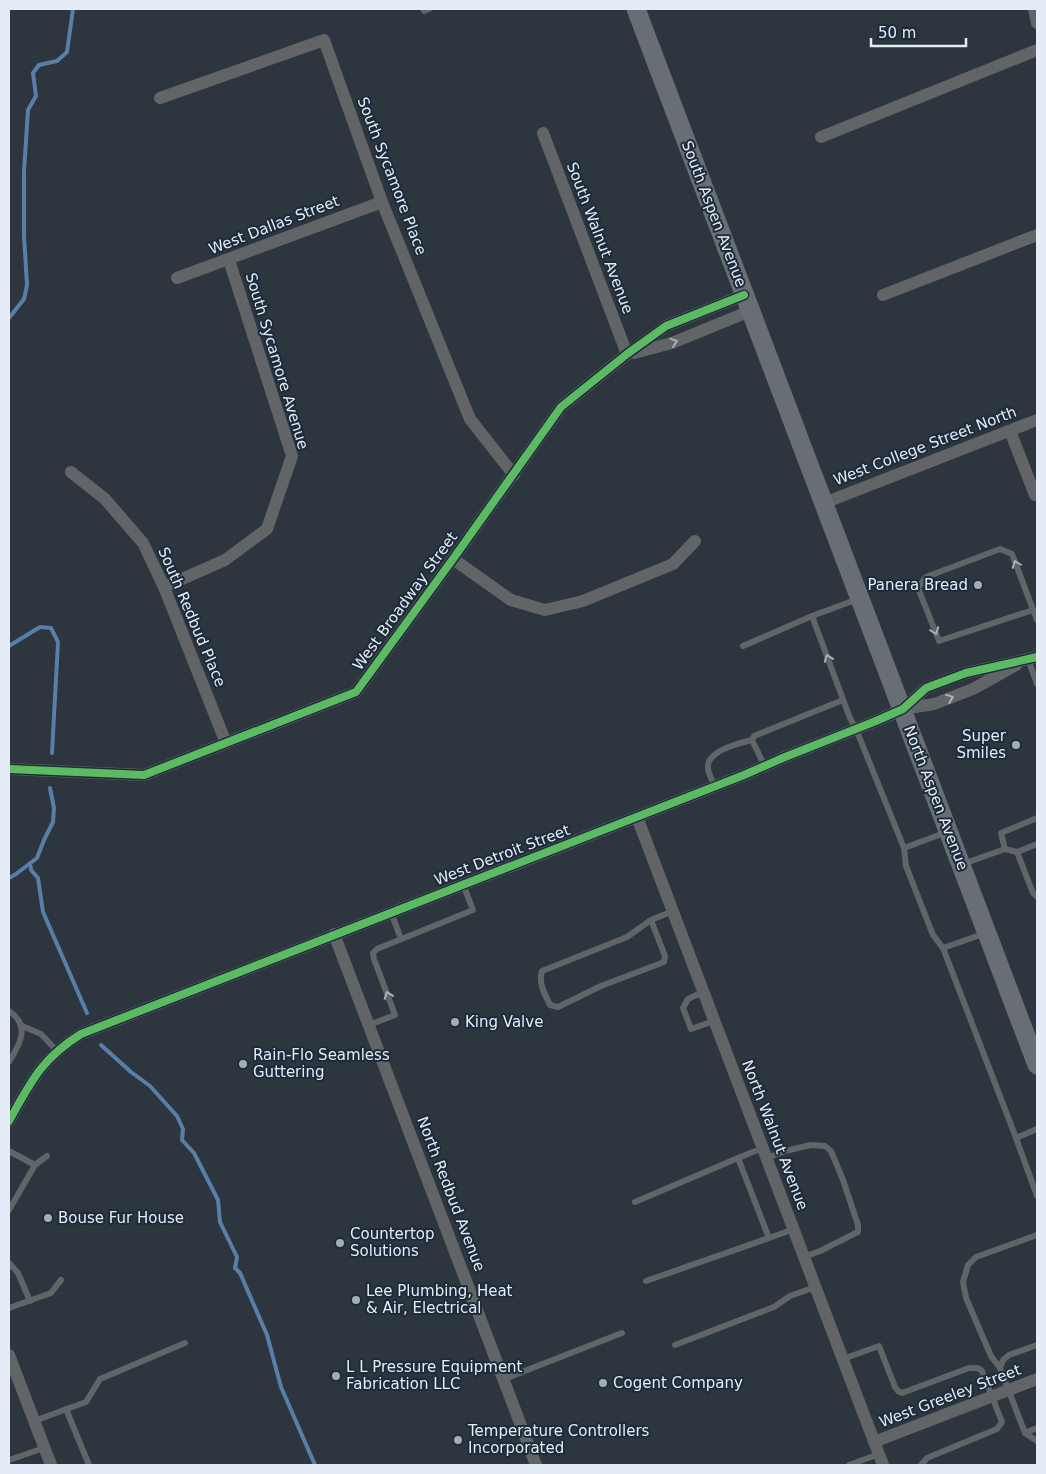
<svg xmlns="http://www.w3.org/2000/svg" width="1046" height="1474" font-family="'DejaVu Sans',sans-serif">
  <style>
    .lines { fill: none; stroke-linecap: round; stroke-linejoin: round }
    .stream { stroke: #577fa9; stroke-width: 4 }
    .lane { stroke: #626568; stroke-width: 6 }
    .street { stroke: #626568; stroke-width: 12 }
    .primary { stroke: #696e74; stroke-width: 19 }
    .cycleway-casing { stroke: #1d2b3a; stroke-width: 11 }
    .cycleway { stroke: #5cba63; stroke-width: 8 }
    .oneway { stroke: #aab0b7 }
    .poi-dot { fill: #a4adb6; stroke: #1d2b3a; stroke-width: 2 }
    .labels { text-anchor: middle; stroke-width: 4; stroke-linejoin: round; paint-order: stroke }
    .street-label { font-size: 15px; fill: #e4edf7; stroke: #1d2b3a }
    .poi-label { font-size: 15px; fill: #e4edf7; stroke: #1d2b3a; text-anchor: start }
  </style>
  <rect width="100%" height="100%" fill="#2d353e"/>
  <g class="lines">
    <g class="stream">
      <polyline points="9,318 24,299 27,285 24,236 24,171 28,110 36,96 33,73 39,65 57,61 67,52 73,9"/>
      <polyline points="9,646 40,627 51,628 58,642 52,753"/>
      <polyline points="30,863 31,870 38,878 43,912 87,1013"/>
      <polyline points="9,878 16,874 37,858 44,840 53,822 54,808 50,788"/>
      <polyline points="101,1045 131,1072 150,1086 177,1116 183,1129 182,1140 194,1153 218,1200 220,1222 237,1257 235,1268 240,1273 267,1335 281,1387 315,1465"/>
    </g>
    <g class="lane">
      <polyline points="423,9 424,11 429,9"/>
      <polyline points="1033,610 939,641 918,588 926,577 1000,549 1012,554 1037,620"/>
      <polyline points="812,616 850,718 856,729 904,848 906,866 933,935 943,948 1016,1138 1037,1129"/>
      <polyline points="743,646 812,616 858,599"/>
      <polyline points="1028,659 1037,684"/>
      <polyline points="765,767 752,740 754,736 843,700"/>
      <path d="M 715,787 C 713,781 708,774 708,768 C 706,751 739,743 752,740"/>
      <polyline points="904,848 947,832"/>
      <polyline points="1005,849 1017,852 1037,844"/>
      <polyline points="1017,852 1033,893 1037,897"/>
      <polyline points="963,864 1005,849 1001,833 1037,818"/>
      <polyline points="391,912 401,939"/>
      <path d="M 651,920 L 665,956 L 664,962 L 601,986 L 558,1007 L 550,1005 C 545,994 538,983 542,971 L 627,937 L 651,920 L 673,911"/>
      <polyline points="943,948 986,933"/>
      <polyline points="703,992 688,999 683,1008 691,1029 714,1021"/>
      <path d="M 9,1011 C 31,1026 20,1044 9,1062"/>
      <polyline points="369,1025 395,1015 374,959 373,953 377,949 473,910 463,884"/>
      <polyline points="22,1026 41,1034 57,1051"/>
      <polyline points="1016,1138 1037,1196"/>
      <polyline points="763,1148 738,1158 769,1238 794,1229"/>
      <polyline points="9,1151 35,1165"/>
      <polyline points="767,1158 785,1151 811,1145 825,1146 831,1151 843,1180 858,1225 858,1232 820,1251 804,1257"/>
      <polyline points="635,1202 738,1158"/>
      <polyline points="9,1210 35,1165 47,1156"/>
      <polyline points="9,1263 18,1273 30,1301"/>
      <polyline points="646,1281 769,1238"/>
      <polyline points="9,1308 51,1293 61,1280"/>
      <polyline points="675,1345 774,1307 790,1296 815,1287"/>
      <polyline points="1037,1345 1009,1355 1003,1360 1000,1368 1025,1433 1037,1441"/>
      <polyline points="843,1359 879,1346 895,1387 898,1391 902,1393 969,1368 978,1368 982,1371 1002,1422 997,1429 927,1458 921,1465"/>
      <polyline points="1000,1368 991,1356 966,1298 963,1282 968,1265 976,1257 1037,1235"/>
      <polyline points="504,1379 622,1333"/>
      <polyline points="66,1409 89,1465"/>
      <polyline points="34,1421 86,1402 100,1379 185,1343"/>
      <polyline points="1025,1433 1037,1428"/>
      <polyline points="9,1460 44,1448"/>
      <polyline points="849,1465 879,1454"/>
    </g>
    <g class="street">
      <polyline points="1034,9 1037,23"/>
      <polyline points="160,98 324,40 382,202 470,419 514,475"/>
      <polyline points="543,133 627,354"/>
      <polyline points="821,137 1037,50"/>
      <polyline points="177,278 382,202"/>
      <polyline points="883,295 1037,235"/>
      <polyline points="634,353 672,343 750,311"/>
      <polyline points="1010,431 1035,495"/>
      <polyline points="71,472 105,499 143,543 164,587 226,743"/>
      <polyline points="824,503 1037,420"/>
      <polyline points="453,559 511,600 545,610 583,601 673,564 695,541"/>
      <polyline points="164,587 225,560 267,529 292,456 229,260"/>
      <polyline points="903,709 934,704 973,689 1016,665"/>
      <polyline points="9,769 144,775 356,692 453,559 561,407 627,354 666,326 744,295"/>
      <polyline points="637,817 883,1465"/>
      <polyline points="334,934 536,1465"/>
      <path d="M 9,1121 C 31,1082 41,1059 81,1034 L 744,775 L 785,757 L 876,721 L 903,709 L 926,688 L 966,673 L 1037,657"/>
      <polyline points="9,1355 51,1465"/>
      <polyline points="874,1442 1037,1379"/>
    </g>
    <polyline class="primary" points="636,9 1037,1065"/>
    <defs>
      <g id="cycleway">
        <polyline points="9,769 144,775 356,692 453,559 561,407 627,354 666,326 744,295"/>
        <path d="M 9,1121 C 31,1082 41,1059 81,1034 L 744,775 L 785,757 L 876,721 L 903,709 L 926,688 L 966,673 L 1037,657"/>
      </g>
    </defs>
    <use href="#cycleway" class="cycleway-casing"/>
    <use href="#cycleway" class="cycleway"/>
  </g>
  <defs><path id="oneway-chevron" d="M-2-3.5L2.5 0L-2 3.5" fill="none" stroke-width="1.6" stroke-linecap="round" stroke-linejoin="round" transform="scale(1.25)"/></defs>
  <g class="oneway">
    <use href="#oneway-chevron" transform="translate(674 342) rotate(-19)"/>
    <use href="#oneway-chevron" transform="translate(1016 564) rotate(-111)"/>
    <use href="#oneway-chevron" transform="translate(935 631) rotate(69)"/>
    <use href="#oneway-chevron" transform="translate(828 658) rotate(-110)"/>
    <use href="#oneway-chevron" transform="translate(950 698) rotate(-21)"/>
    <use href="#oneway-chevron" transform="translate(388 995) rotate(-110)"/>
  </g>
  <g class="poi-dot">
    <circle cx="978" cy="585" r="5"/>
    <circle cx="1016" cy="745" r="5"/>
    <circle cx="455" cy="1022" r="5"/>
    <circle cx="243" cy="1064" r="5"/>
    <circle cx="48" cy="1218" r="5"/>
    <circle cx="340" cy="1243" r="5"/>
    <circle cx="356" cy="1300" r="5"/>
    <circle cx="336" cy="1376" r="5"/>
    <circle cx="603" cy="1383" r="5"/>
    <circle cx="458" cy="1440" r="5"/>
  </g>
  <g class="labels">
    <g class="street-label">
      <text transform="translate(392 176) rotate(69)" y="5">South Sycamore Place</text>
      <text transform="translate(714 214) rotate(69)" y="5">South Aspen Avenue</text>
      <text transform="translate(274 225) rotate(-21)" y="5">West Dallas Street</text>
      <text transform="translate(600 238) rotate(69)" y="5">South Walnut Avenue</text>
      <text transform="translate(277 361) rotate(73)" y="5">South Sycamore Avenue</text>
      <text transform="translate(925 446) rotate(-21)" y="5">West College Street North</text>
      <text transform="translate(405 601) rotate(-54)" y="5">West Broadway Street</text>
      <text transform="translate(192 617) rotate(67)" y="5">South Redbud Place</text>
      <text transform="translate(936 798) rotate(69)" y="5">North Aspen Avenue</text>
      <text transform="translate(502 855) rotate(-21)" y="5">West Detroit Street</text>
      <text transform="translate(775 1135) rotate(69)" y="5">North Walnut Avenue</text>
      <text transform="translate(451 1194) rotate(69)" y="5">North Redbud Avenue</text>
      <text transform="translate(950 1396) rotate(-21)" y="5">West Greeley Street</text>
    </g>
    <g class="poi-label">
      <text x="968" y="590" text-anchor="end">Panera Bread</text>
      <text x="1006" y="741" text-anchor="end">Super<tspan x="1006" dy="17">Smiles</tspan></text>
      <text x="465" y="1027">King Valve</text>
      <text x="253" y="1060">Rain-Flo Seamless<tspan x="253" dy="17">Guttering</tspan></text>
      <text x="58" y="1223">Bouse Fur House</text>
      <text x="350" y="1239">Countertop<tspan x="350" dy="17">Solutions</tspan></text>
      <text x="366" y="1296">Lee Plumbing, Heat<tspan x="366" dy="17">&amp; Air, Electrical</tspan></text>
      <text x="346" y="1372">L L Pressure Equipment<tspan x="346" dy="17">Fabrication LLC</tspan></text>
      <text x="613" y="1388">Cogent Company</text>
      <text x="468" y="1436">Temperature Controllers<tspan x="468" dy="17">Incorporated</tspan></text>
    </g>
  </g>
  <rect width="1046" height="1474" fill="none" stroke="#e4edf7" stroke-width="20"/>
  <path d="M871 38v8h95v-8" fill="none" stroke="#e4edf7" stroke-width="2.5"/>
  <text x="878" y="38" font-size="15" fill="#e4edf7" stroke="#1d2b3a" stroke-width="4" paint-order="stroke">50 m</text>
</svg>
